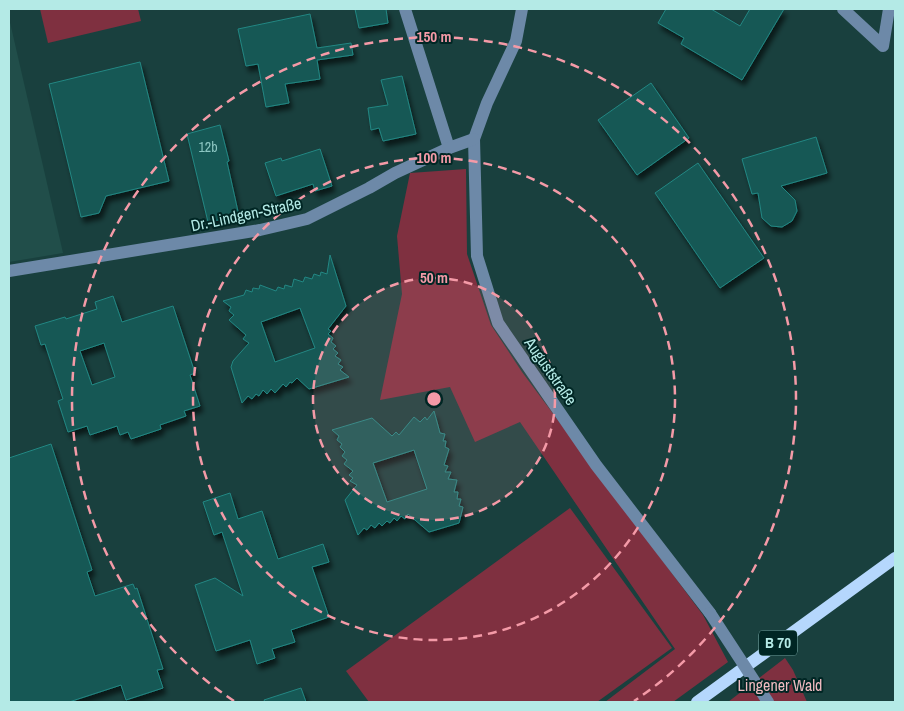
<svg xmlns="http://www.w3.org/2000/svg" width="904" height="711" font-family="'Archivo Narrow',sans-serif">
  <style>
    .built { fill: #214e4a }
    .green { fill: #7f3040 }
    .building { fill: #125855; stroke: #248783; fill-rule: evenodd; filter: url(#shadow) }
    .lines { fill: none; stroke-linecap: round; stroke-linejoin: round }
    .minor { stroke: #6d89a8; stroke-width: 12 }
    .major { stroke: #b5d7fd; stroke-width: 12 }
    .minor-bridge { stroke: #6d89a8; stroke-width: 12 }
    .ring { fill: none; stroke: #f49aa7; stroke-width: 2.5; stroke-dasharray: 9 6 }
    .labels { text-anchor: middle; stroke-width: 4; stroke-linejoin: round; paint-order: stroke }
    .number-label { font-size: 14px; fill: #8cc6c2 }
    .shield { fill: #002624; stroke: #7eafac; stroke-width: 1 }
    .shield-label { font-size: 15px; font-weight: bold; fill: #b4eae6 }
    .street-label { font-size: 16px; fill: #b4eae6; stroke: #002624 }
    .park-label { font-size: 16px; fill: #f0bac0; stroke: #002624 }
    .centre { fill: #f49aa7; stroke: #002624; stroke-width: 2.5 }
    .ring-label { font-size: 15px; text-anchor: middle; font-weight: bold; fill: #f49aa7; stroke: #002624; stroke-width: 4; stroke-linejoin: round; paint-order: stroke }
  </style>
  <defs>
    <filter id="shadow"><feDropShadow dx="3" dy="5.5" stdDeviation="2.5" flood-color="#0009"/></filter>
  </defs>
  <rect width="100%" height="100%" fill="#19403e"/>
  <polygon class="built" points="9,18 63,253 9,262"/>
  <g class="green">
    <polygon points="40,9 138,9 141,21 48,43"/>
    <polygon points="466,169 467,254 491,325 522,372 703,615 728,662 673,702 605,702 675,649 520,422 475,442 450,387 380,400 402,294 397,236 410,173"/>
    <polygon points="570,508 672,648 597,702 369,702 346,671"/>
    <polygon points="785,658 793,670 807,702 728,702"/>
  </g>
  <g class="building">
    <polygon points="355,9 386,9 388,23 359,28"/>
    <polygon points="666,9 711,9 740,26 750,9 784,9 742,80 681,44 684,38 658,23"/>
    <polygon points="310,14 317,48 351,43 353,55 317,60 320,79 285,84 289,103 266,107 258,64 246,66 238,29"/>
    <polygon points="140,62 169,181 106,196 99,213 81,217 49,84"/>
    <polygon points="402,76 416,134 383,141 379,128 371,130 368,108 388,105 381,80"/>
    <polygon points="651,83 689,138 637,175 598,120"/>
    <polygon points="220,125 229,161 227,162 239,216 208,222 187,134"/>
    <polygon points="816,137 827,173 781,186 795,200 797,211 792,221 782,227 771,226 762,218 758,193 752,194 742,159"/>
    <polygon points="320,149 332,186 315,191 313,184 276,196 265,163 281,158 282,161"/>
    <polygon points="698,163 764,258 720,288 655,193"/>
    <path d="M 330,255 L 346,306 L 328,329 L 331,331 L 328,334 L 333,338 L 331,342 L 336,346 L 333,349 L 338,353 L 335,356 L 341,360 L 338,364 L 343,367 L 340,370 L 349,377 L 309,389 L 297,378 L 292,383 L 290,382 L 286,387 L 283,384 L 275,393 L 271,389 L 267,394 L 263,390 L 259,396 L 256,394 L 252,399 L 248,396 L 242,403 L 231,367 L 233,361 L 249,343 L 243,339 L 246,335 L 229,320 L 234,315 L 229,311 L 231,307 L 223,301 L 244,295 L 246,290 L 252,292 L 253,288 L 259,289 L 260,285 L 276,291 L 278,287 L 284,289 L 285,285 L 292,287 L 294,279 L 303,282 L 305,277 L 312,279 L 314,274 L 320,276 L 321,272 L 327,274 ZM 300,308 L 315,348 L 275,362 L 261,322 Z"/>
    <path d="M 113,296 L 122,322 L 173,306 L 195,373 L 190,375 L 200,406 L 184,411 L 186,416 L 160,425 L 161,429 L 131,439 L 128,432 L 120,435 L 117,426 L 90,435 L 87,426 L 68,432 L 58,401 L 63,399 L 45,344 L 41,345 L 35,326 L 65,317 L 66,319 L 97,309 L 95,302 ZM 104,343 L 115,377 L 92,385 L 80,351 Z"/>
    <path d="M 434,411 L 440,433 L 445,434 L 443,441 L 446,441 L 445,447 L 449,449 L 444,465 L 448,466 L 445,472 L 451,472 L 448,479 L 457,480 L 454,492 L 458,492 L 457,499 L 461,499 L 459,506 L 463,507 L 459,523 L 429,532 L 408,514 L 405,519 L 401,516 L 397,521 L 394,518 L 390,523 L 387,521 L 382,526 L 379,523 L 375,528 L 371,525 L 367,530 L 364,528 L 358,535 L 345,500 L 357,485 L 350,481 L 353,478 L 349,475 L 353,471 L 344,464 L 347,460 L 342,456 L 345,452 L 340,447 L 342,444 L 337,440 L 339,436 L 332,430 L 372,418 L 392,436 L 396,432 L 399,435 L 414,417 L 420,422 L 425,417 L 427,420 ZM 414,450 L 427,489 L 387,502 L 373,463 Z"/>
    <polygon points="51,444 92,570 87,572 95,596 133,584 135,589 137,588 163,669 157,670 163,688 126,700 121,685 69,702 9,702 9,458"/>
    <polygon points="230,493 238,519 262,511 278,559 323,544 329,562 312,567 329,617 291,630 295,642 272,649 275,658 257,664 250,640 216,651 195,585 215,578 243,596 222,532 214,535 203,502"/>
    <polygon points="301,688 306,702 265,702 264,700"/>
  </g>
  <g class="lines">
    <g class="minor">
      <polyline points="405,9 449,148"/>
      <polyline points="522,9 516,41 487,103 474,139 477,256 498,323 596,465 710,613"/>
      <polyline points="843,9 883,46 889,9"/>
      <polyline points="9,271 260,230 307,219 369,188 395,173 449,148 474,139"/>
    </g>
    <polyline class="major" points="697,702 895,558"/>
    <polyline class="minor-bridge" points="710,613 768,702"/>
  </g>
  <circle cx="434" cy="399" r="121" fill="#f49aa7" fill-opacity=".12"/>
  <g class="ring">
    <circle cx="434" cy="399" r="121"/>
    <circle cx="434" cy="399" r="241"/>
    <path d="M234 701A362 362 0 1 1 634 701"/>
  </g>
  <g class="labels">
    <g class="number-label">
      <text x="208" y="152">12b</text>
    </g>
    <rect class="shield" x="759" y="630.5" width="38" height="25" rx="4"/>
    <g class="shield-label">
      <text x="778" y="648">B 70</text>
    </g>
    <g class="street-label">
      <text transform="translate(246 214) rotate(-12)" y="6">Dr.-Lindgen-Straße</text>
      <text transform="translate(551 371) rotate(55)" y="6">Auguststraße</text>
    </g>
    <g class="park-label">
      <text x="780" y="691">Lingener Wald</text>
    </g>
  </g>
  <circle cx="434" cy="399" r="8" class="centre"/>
  <g class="ring-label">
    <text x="434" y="42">150 m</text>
    <text x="434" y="163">100 m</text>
    <text x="434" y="283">50 m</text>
  </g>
  <rect width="904" height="711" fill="none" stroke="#b4eae6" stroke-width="20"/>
</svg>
